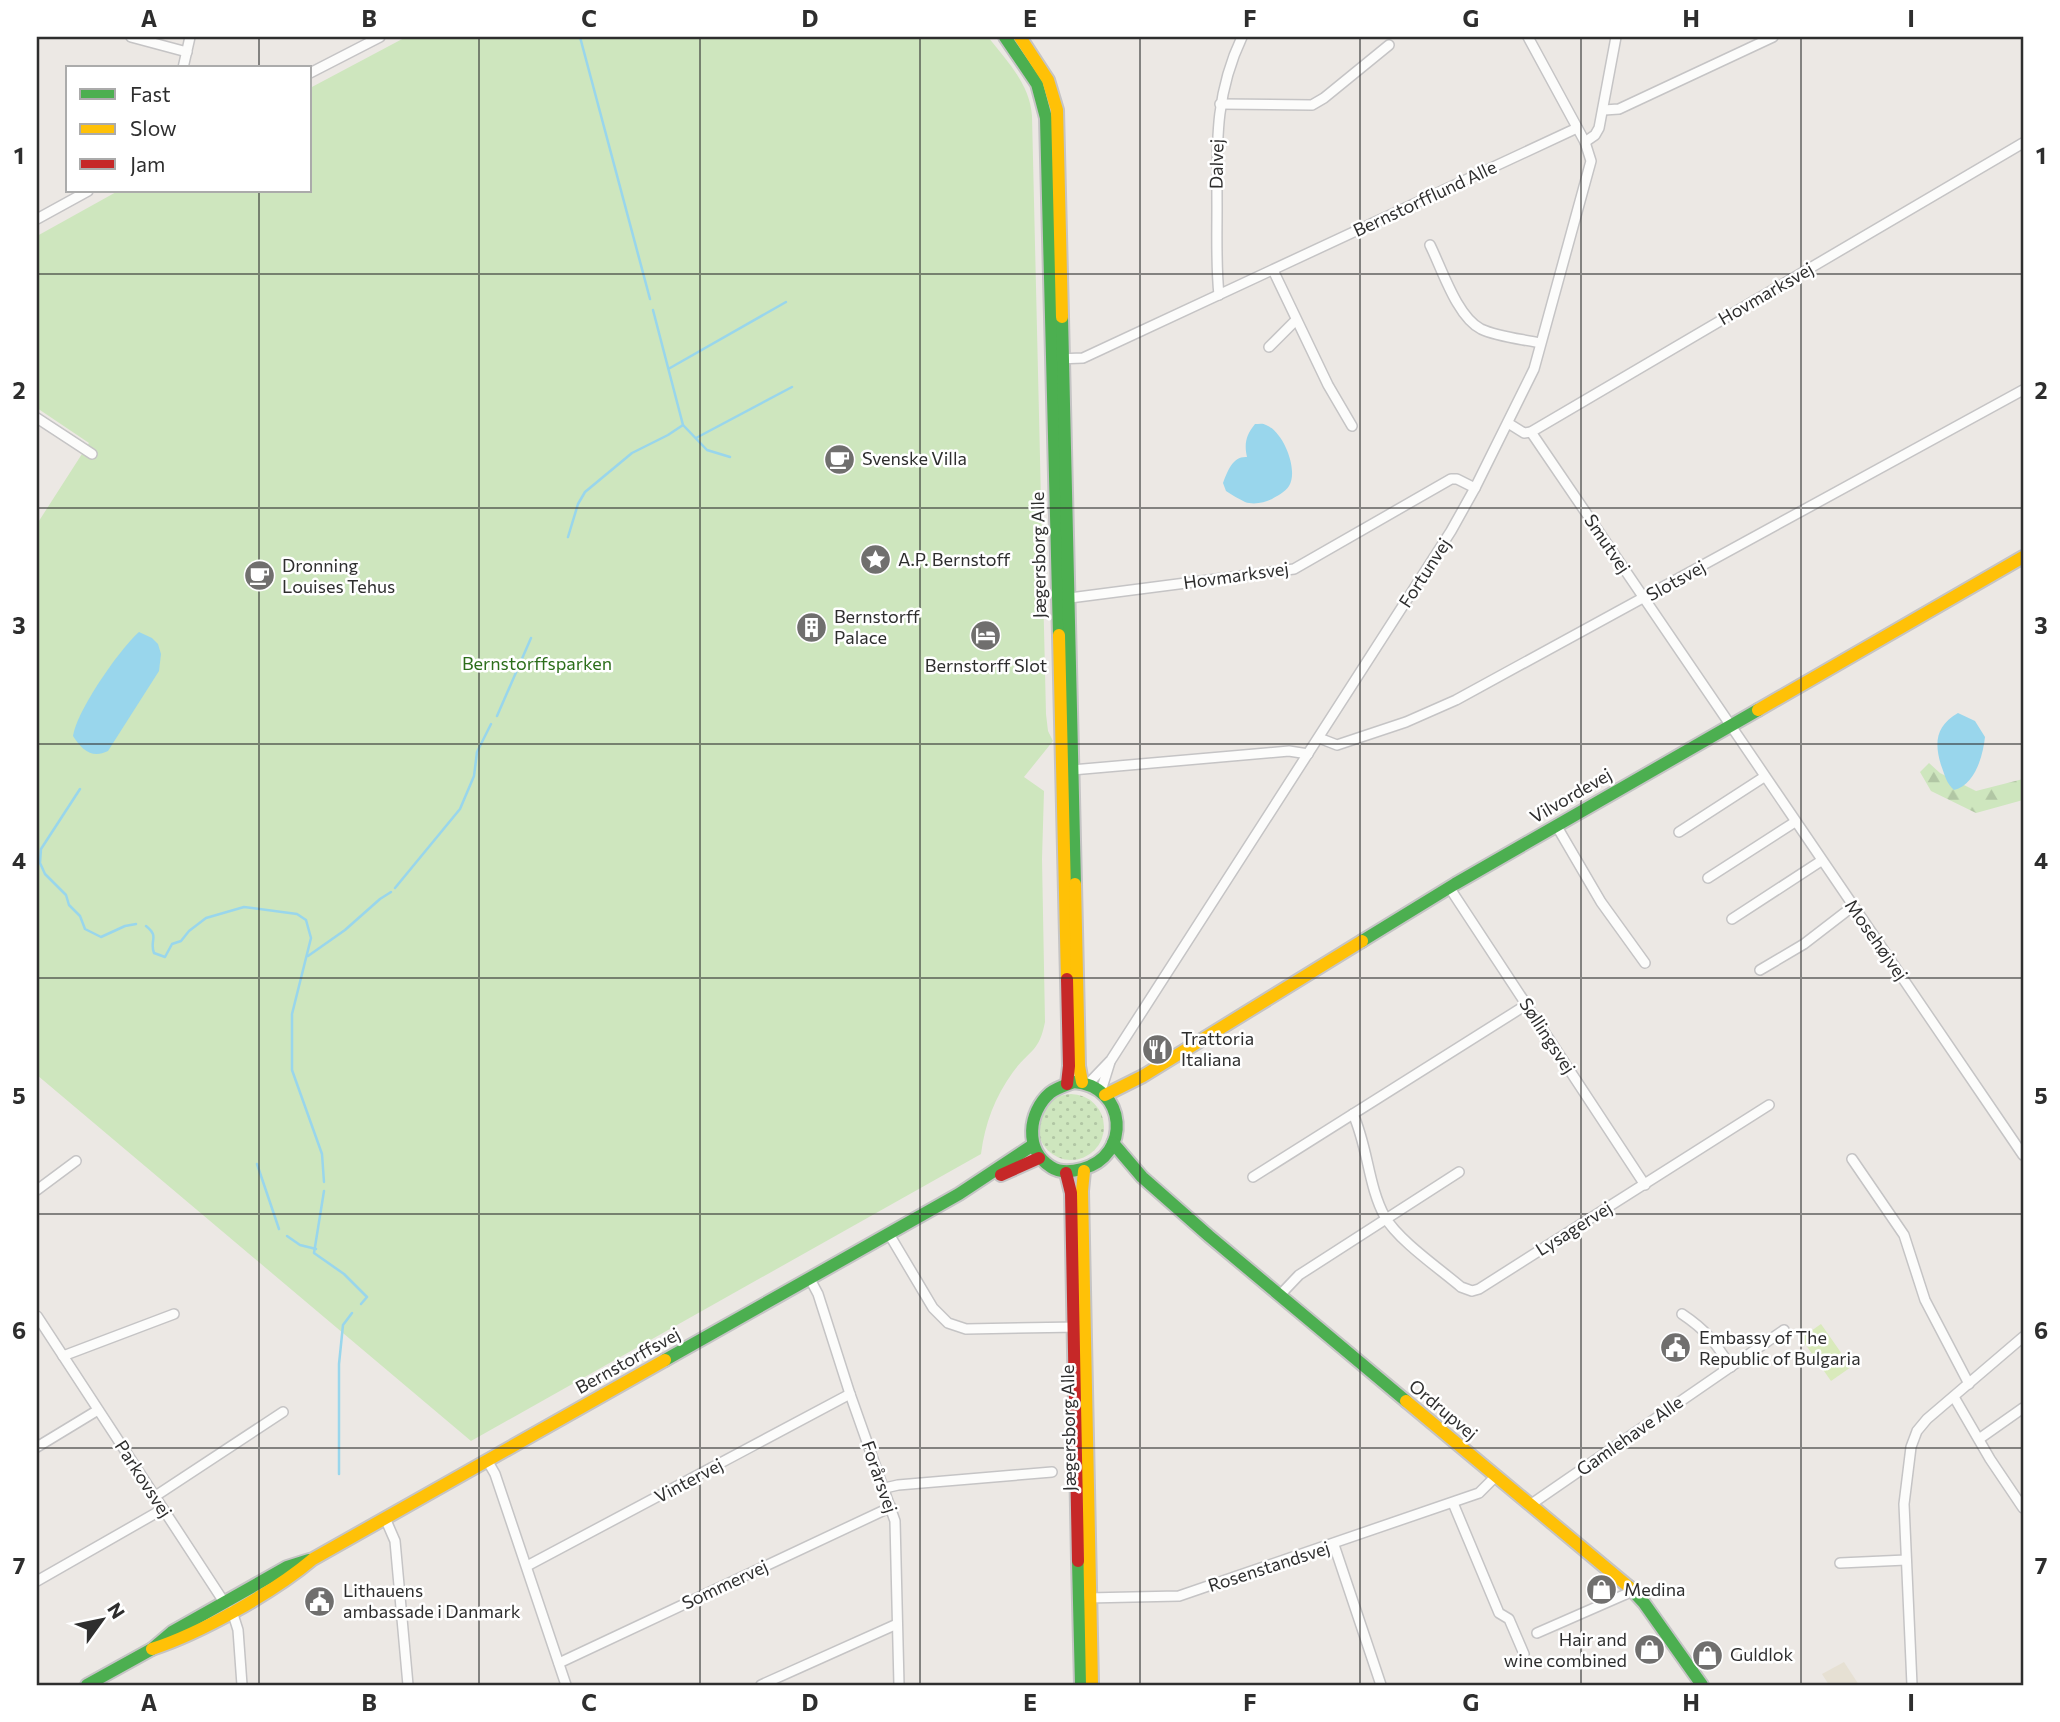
<svg xmlns="http://www.w3.org/2000/svg" width="2060" height="1722" font-family="Commissioner,sans-serif">
  <style>
    .education { fill: #e6e0d3 }
    .grass { fill: url(#grass-dots) }
    .forest { fill: url(#forest-firs) }
    .park { fill: #cee6be }
    .pitch { fill: #d9eabb }
    .water { fill: #99d6ec }
    .lines { fill: none; stroke-linecap: round; stroke-linejoin: round }
    .stream { stroke: #99d6ec; stroke-width: 2.5 }
    .street-casing { stroke: #c5c4c5; stroke-width: 12 }
    .fast-casing { stroke: #c5c4c5; stroke-width: 16 }
    .slow-casing { stroke: #c5c4c5; stroke-width: 16 }
    .jam-casing { stroke: #c5c4c5; stroke-width: 16 }
    .street { stroke: #fcfcfb; stroke-width: 9 }
    .fast { stroke: #4caf50; stroke-width: 12 }
    .slow { stroke: #ffc107; stroke-width: 12 }
    .jam { stroke: #c62828; stroke-width: 12 }
    .grid { fill: none; stroke: #2e2e2e; stroke-width: 2; stroke-opacity: 0.55 }
    .labels { text-anchor: middle; stroke-width: 5; stroke-linejoin: round; paint-order: stroke }
    .street-label { font-size: 18px; fill: #2e2e2e; stroke: #fff }
    .poi-label { font-size: 18px; fill: #2e2e2e; stroke: #fff; text-anchor: start }
    .park-label { font-size: 18px; fill: #2c6e1b; stroke: #fff }
    .neatline { fill: none; stroke: #2e2e2e; stroke-width: 2.5 }
    .grid-label { font-size: 23px; text-anchor: middle; font-weight: bold; fill: #2e2e2e }
  </style>
  <defs>
    <pattern id="grass-dots" width="8" height="8" patternUnits="userSpaceOnUse" patternTransform="scale(1.75)"><rect width="8" height="8" fill="#cee6be"/><path d="M2 2h.1M6 6h.1" fill="none" stroke="#b1c6a4" stroke-width="1.8" stroke-linecap="round"/></pattern>
    <pattern id="forest-firs" width="22" height="20" patternUnits="userSpaceOnUse" patternTransform="scale(1.75)"><rect width="22" height="20" fill="#cee6be"/><path d="M5 1l3.5 6h-7zM16 11l3.5 6h-7z" fill="#b1c6a4"/></pattern>
  </defs>
  <rect width="100%" height="100%" fill="#ece8e4"/>
  <polygon class="education" points="1844,1662 1859,1685 1829,1685 1822,1674"/>
  <circle class="grass" cx="1071" cy="1127" r="33"/>
  <polygon class="forest" points="1929,763 1940,773 1976,791 2023,779 2023,800 1976,813 1931,791 1920,772"/>
  <path class="park" d="M 406,37 L 988,37 C 1007,61 1030,84 1032,116 L 1046,714 L 1048,731 L 1053,741 L 1024,777 L 1044,791 L 1042,859 L 1045,1022 C 1039,1053 1029,1050 1013,1072 C 995,1097 985,1123 981,1154 L 471,1441 L 37,1075 L 37,524 L 89,443 L 37,408 L 37,236 L 118,191 L 310,191 L 310,88 Z"/>
  <polygon class="pitch" points="1821,1324 1851,1367 1831,1381 1801,1338"/>
  <g class="water">
    <path d="M 1255,424 C 1259,424 1263,423 1266,425 C 1283,431 1299,470 1289,486 C 1285,492 1277,496 1272,499 C 1264,503 1253,505 1245,502 C 1239,499 1232,495 1226,491 L 1223,483 C 1228,470 1233,456 1247,457 C 1244,444 1246,435 1255,424 Z"/>
    <path d="M 139,632 L 152,638 L 158,644 L 161,654 L 159,671 L 108,751 C 92,759 82,750 73,736 C 77,710 119,650 139,632 Z"/>
    <path d="M 1958,713 L 1975,721 L 1985,737 C 1983,756 1975,785 1954,790 C 1946,783 1945,775 1941,765 C 1934,742 1936,726 1958,713 Z"/>
  </g>
  <g class="lines">
    <g class="stream">
      <polyline points="580,37 650,299"/>
      <polyline points="653,310 683,425 707,450 730,457"/>
      <polyline points="670,368 786,302"/>
      <polyline points="696,438 792,387"/>
      <polyline points="568,537 578,504 585,492 632,453 668,435 683,425"/>
      <polyline points="497,716 531,638"/>
      <polyline points="80,789 41,849 40,863 45,874 66,895 69,905 80,916 85,929 101,937 125,926 136,924"/>
      <polyline points="395,888 460,809 474,776 477,752 491,724"/>
      <path d="M 146,926 C 160,937 149,940 154,953 L 165,957 L 172,944 L 181,941 L 189,931 L 206,918 L 244,907 L 297,914 L 306,920 L 311,938 L 292,1014 L 292,1070 L 322,1154 L 324,1182"/>
      <polyline points="308,956 345,930 380,899 391,892"/>
      <polyline points="257,1164 279,1229"/>
      <polyline points="324,1191 314,1253 344,1274 367,1297 361,1304"/>
      <polyline points="287,1236 300,1245 316,1249"/>
      <polyline points="339,1474 339,1364 343,1325 352,1313"/>
    </g>
    <defs>
      <g id="street">
        <polyline points="131,37 187,52"/>
        <polyline points="183,68 190,37"/>
        <polyline points="310,73 380,37"/>
        <polyline points="1220,104 1312,105 1324,98 1389,45"/>
        <polyline points="1604,110 1619,109 1773,37"/>
        <polyline points="1585,142 1595,135 1599,128 1616,37"/>
        <polyline points="37,219 88,191"/>
        <path d="M 1430,245 C 1442,269 1457,317 1481,329 C 1498,337 1522,339 1540,343"/>
        <polyline points="1273,270 1328,385 1352,426"/>
        <path d="M 1219,295 C 1216,267 1217,238 1217,210 C 1217,146 1214,96 1242,37"/>
        <polyline points="1269,347 1296,320"/>
        <polyline points="1057,359 1083,358 1577,128"/>
        <polyline points="37,418 92,454"/>
        <polyline points="1508,423 1524,433 1531,432 2023,143"/>
        <polyline points="1531,432 2023,1155"/>
        <polyline points="1062,599 1294,569 1451,479 1457,479 1475,488"/>
        <polyline points="1319,738 1337,745 1406,722 1456,700 2023,390"/>
        <polyline points="1072,770 1289,751 1308,754"/>
        <polyline points="1556,825 1601,902 1645,963"/>
        <polyline points="1679,832 1764,777"/>
        <polyline points="1708,878 1795,822"/>
        <polyline points="1449,887 1645,1185"/>
        <polyline points="1732,919 1821,861"/>
        <polyline points="1760,970 1804,944 1852,907"/>
        <polyline points="1089,1083 1111,1060 1451,531 1475,488 1534,369 1591,161 1585,142 1528,37"/>
        <polyline points="1101,1091 1110,1062"/>
        <path d="M 1353,1114 C 1368,1147 1368,1186 1385,1217 C 1398,1240 1440,1269 1461,1287 L 1472,1291 L 1479,1289 L 1769,1105"/>
        <polyline points="1852,1159 1904,1235 1925,1300 1969,1384"/>
        <polyline points="1253,1177 1526,1005"/>
        <polyline points="37,1190 76,1161"/>
        <polyline points="889,1234 933,1308 948,1323 966,1329 1079,1327"/>
        <polyline points="810,1279 818,1294 850,1394 895,1521 899,1685"/>
        <polyline points="1280,1295 1299,1275 1459,1172"/>
        <path d="M 1682,1314 C 1706,1330 1715,1342 1731,1367"/>
        <polyline points="37,1316 224,1602"/>
        <polyline points="63,1356 174,1314"/>
        <polyline points="1954,1397 1990,1459 2023,1508"/>
        <polyline points="1979,1439 2023,1408"/>
        <polyline points="37,1447 98,1410"/>
        <polyline points="487,1460 495,1474 566,1685"/>
        <polyline points="885,1488 898,1485 1052,1472"/>
        <polyline points="154,1497 283,1412"/>
        <polyline points="1453,1503 1499,1613 1509,1619 1524,1654"/>
        <polyline points="1530,1505 1784,1330"/>
        <polyline points="385,1518 395,1541 408,1685"/>
        <polyline points="1334,1545 1381,1685"/>
        <polyline points="1840,1563 1906,1560"/>
        <polyline points="527,1566 850,1394"/>
        <polyline points="37,1581 163,1509"/>
        <polyline points="1087,1598 1179,1596 1479,1493 1495,1477"/>
        <polyline points="232,1611 238,1630 242,1685"/>
        <polyline points="1537,1633 1633,1591"/>
        <polyline points="559,1663 891,1507"/>
        <polyline points="761,1685 897,1624"/>
        <polyline points="1912,1685 1904,1504 1911,1447 1917,1431 1927,1419 2023,1337"/>
      </g>
      <g id="fast">
        <polyline points="1005,37 1037,84 1046,118 1059,635"/>
        <polyline points="1062,317 1075,884"/>
        <polyline points="1362,941 1455,884 1758,710"/>
        <path d="M 1074,1082 C 1127,1086 1132,1156 1082,1169 C 1071,1172 1060,1173 1051,1167 C 1024,1150 1028,1112 1050,1093 C 1056,1088 1066,1085 1074,1082 Z"/>
        <polyline points="1113,1143 1142,1177 1209,1236 1406,1401"/>
        <polyline points="665,1360 959,1194 1033,1145"/>
        <polyline points="1078,1561 1081,1685"/>
        <polyline points="1629,1587 1644,1603 1702,1685"/>
        <polyline points="87,1685 152,1649 172,1632 287,1567 309,1560"/>
      </g>
      <g id="slow">
        <polyline points="1020,37 1048,80 1057,110 1062,317"/>
        <polyline points="1059,635 1067,979"/>
        <polyline points="1758,710 2023,557"/>
        <polyline points="1075,884 1079,1066 1082,1082"/>
        <polyline points="1105,1095 1143,1076 1362,941"/>
        <polyline points="1084,1171 1082,1191 1092,1685"/>
        <polyline points="1406,1401 1629,1587"/>
        <path d="M 152,1649 C 201,1633 274,1592 313,1559 L 665,1360"/>
      </g>
      <g id="jam">
        <polyline points="1067,979 1069,1066 1067,1084"/>
        <polyline points="1066,1173 1071,1193 1078,1561"/>
        <polyline points="1001,1175 1039,1158"/>
      </g>
    </defs>
    <use href="#street" class="street-casing"/>
    <use href="#fast" class="fast-casing"/>
    <use href="#slow" class="slow-casing"/>
    <use href="#jam" class="jam-casing"/>
    <use href="#street" class="street"/>
    <use href="#fast" class="fast"/>
    <use href="#slow" class="slow"/>
    <use href="#jam" class="jam"/>
  </g>
  <path class="grid" d="M 259,37 L 259,68M 479,37 L 479,1685M 700,37 L 700,1685M 920,37 L 920,1685M 1140,37 L 1140,1685M 1360,37 L 1360,1685M 1581,37 L 1581,1685M 1801,37 L 1801,1685M 259,191 L 259,1685M 37,274 L 2023,274M 37,508 L 2023,508M 37,744 L 2023,744M 37,978 L 2023,978M 37,1214 L 2023,1214M 37,1448 L 2023,1448"/>
  <defs>
    <symbol id="cafe-disc" viewBox="-11 -11 22 22"><circle r="9.5" fill="#706f6e" stroke="#fff"/><path d="M-5.5-4.5H6V0H3Q3 3.5 0 3.5H-2.5Q-5.5 3.5-5.5 0ZM3-3.2v2h1.7v-2ZM-6 4.5H4V6H-6Z" fill="#fff"/></symbol>
    <symbol id="sight-disc" viewBox="-11 -11 22 22"><circle r="9.5" fill="#706f6e" stroke="#fff"/><path d="M0-6L1.8-2.2L6-1.7L2.9 1.2L3.7 5.4L0 3.3L-3.7 5.4L-2.9 1.2L-6-1.7L-1.8-2.2Z" fill="#fff"/></symbol>
    <symbol id="building-disc" viewBox="-11 -11 22 22"><circle r="9.5" fill="#706f6e" stroke="#fff"/><path d="M-4-6H4V6H1V3H-1V6H-4ZM-2.5-4.3h1.7v1.8h-1.7ZM.8-4.3h1.7v1.8H.8ZM-2.5-1h1.7V.8h-1.7ZM.8-1h1.7V.8H.8Z" fill="#fff"/></symbol>
    <symbol id="hotel-disc" viewBox="-11 -11 22 22"><circle r="9.5" fill="#706f6e" stroke="#fff"/><path d="M-6-4.5h1.5V1H6V5H4.5V3h-9V5H-6ZM-4 0a1.8 1.8 0 1 1 3.6 0ZM.5 0V-2.5h3Q6-2.5 6 0Z" fill="#fff"/></symbol>
    <symbol id="restaurant-disc" viewBox="-11 -11 22 22"><circle r="9.5" fill="#706f6e" stroke="#fff"/><path d="M-5-6h1v4h1v-4h1v4h1v-4h1v5L-1.5 .5V6h-2V.5L-5-1ZM5-6V6H3V1.5H1.5Q1.5-4 5-6Z" fill="#fff"/></symbol>
    <symbol id="civic-disc" viewBox="-11 -11 22 22"><circle r="9.5" fill="#706f6e" stroke="#fff"/><path d="M-.6-6.5H3V-4.5H.6V-3L4-1V1h2V6H-6V1h2V-1L-.6-3ZM-1.2 2.5V6h2.4V2.5Z" fill="#fff"/></symbol>
    <symbol id="shop-disc" viewBox="-11 -11 22 22"><circle r="9.5" fill="#706f6e" stroke="#fff"/><path d="M-5-2.5h2.3a2.7 3.5 0 0 1 5.4 0H5L5.5 6h-11ZM-1.5-2.5h3a1.5 2.3 0 0 0-3 0Z" fill="#fff"/></symbol>
  </defs>
  <g fill-rule="evenodd">
    <use href="#cafe-disc" x="822" y="442" width="35" height="35"/>
    <use href="#sight-disc" x="858" y="542" width="35" height="35"/>
    <use href="#cafe-disc" x="242" y="558" width="35" height="35"/>
    <use href="#building-disc" x="794" y="610" width="35" height="35"/>
    <use href="#hotel-disc" x="968" y="618" width="35" height="35"/>
    <use href="#restaurant-disc" x="1140" y="1032" width="35" height="35"/>
    <use href="#civic-disc" x="1658" y="1330" width="35" height="35"/>
    <use href="#shop-disc" x="1584" y="1572" width="35" height="35"/>
    <use href="#civic-disc" x="302" y="1584" width="35" height="35"/>
    <use href="#shop-disc" x="1632" y="1632" width="35" height="35"/>
    <use href="#shop-disc" x="1690" y="1638" width="35" height="35"/>
  </g>
  <g class="labels">
    <g class="street-label">
      <text transform="translate(1217 164) rotate(-89)" y="6">Dalvej</text>
      <text transform="translate(1425 199) rotate(-25)" y="6">Bernstorfflund Alle</text>
      <text transform="translate(1766 294) rotate(-30)" y="6">Hovmarksvej</text>
      <text transform="translate(1607 544) rotate(56)" y="6">Smutvej</text>
      <text transform="translate(1039 555) rotate(-91)" y="6">Jægersborg Alle</text>
      <text transform="translate(1425 573) rotate(-57)" y="6">Fortunvej</text>
      <text transform="translate(1236 576) rotate(-8)" y="6">Hovmarksvej</text>
      <text transform="translate(1676 581) rotate(-29)" y="6">Slotsvej</text>
      <text transform="translate(1571 796) rotate(-30)" y="6">Vilvordevej</text>
      <text transform="translate(1876 940) rotate(55)" y="6">Mosehøjvej</text>
      <text transform="translate(1547 1036) rotate(57)" y="6">Søllingsvej</text>
      <text transform="translate(1574 1229) rotate(-32)" y="6">Lysagervej</text>
      <text transform="translate(628 1361) rotate(-29)" y="6">Bernstorffsvej</text>
      <text transform="translate(1443 1410) rotate(40)" y="6">Ordrupvej</text>
      <text transform="translate(1069 1428) rotate(-91)" y="6">Jægersborg Alle</text>
      <text transform="translate(1630 1436) rotate(-35)" y="6">Gamlehave Alle</text>
      <text transform="translate(879 1477) rotate(71)" y="6">Forårsvej</text>
      <text transform="translate(143 1479) rotate(57)" y="6">Parkovsvej</text>
      <text transform="translate(689 1481) rotate(-28)" y="6">Vintervej</text>
      <text transform="translate(1269 1567) rotate(-18)" y="6">Rosenstandsvej</text>
      <text transform="translate(725 1585) rotate(-25)" y="6">Sommervej</text>
    </g>
    <g class="poi-label">
      <text x="862" y="465">Svenske Villa</text>
      <text x="898" y="566">A.P. Bernstoff</text>
      <text x="282" y="572">Dronning<tspan x="282" dy="21">Louises Tehus</tspan></text>
      <text x="834" y="623">Bernstorff<tspan x="834" dy="21">Palace</tspan></text>
      <text x="986" y="672" text-anchor="middle">Bernstorff Slot</text>
      <text x="1181" y="1045">Trattoria<tspan x="1181" dy="21">Italiana</tspan></text>
      <text x="1699" y="1344">Embassy of The<tspan x="1699" dy="21">Republic of Bulgaria</tspan></text>
      <text x="1624" y="1596">Medina</text>
      <text x="343" y="1597">Lithauens<tspan x="343" dy="21">ambassade i Danmark</tspan></text>
      <text x="1627" y="1646" text-anchor="end">Hair and<tspan x="1627" dy="21">wine combined</tspan></text>
      <text x="1730" y="1661">Guldlok</text>
    </g>
    <g class="park-label">
      <text x="537" y="670">Bernstorffsparken</text>
    </g>
  </g>
  <rect width="2060" height="1722" fill="none" stroke="#ffffff" stroke-width="77"/>
  <rect x="66" y="66" width="245" height="126" fill="#ffffff" stroke="#ababab" stroke-width="2"/>
  <rect x="80" y="89" width="35" height="10" fill="#4caf50" stroke="#ababab" stroke-width="2"/>
  <text x="130" y="102" font-size="21" fill="#2e2e2e">Fast</text>
  <rect x="80" y="124" width="35" height="10" fill="#ffc107" stroke="#ababab" stroke-width="2"/>
  <text x="130" y="136" font-size="21" fill="#2e2e2e">Slow</text>
  <rect x="80" y="159" width="35" height="10" fill="#c62828" stroke="#ababab" stroke-width="2"/>
  <text x="130" y="172" font-size="21" fill="#2e2e2e">Jam</text>
  <g transform="translate(102 1620) rotate(57)" stroke="#ffffff" stroke-width="5" paint-order="stroke">
  <path d="M0-5L12 26L0 18L-12 26Z" fill="#2e2e2e"/>
  <text y="-10" font-size="19" font-weight="bold" text-anchor="middle" fill="#2e2e2e">N</text>
  </g>
  <rect x="38" y="38" width="1984" height="1646" class="neatline"/>
  <g class="grid-label">
    <text x="149" y="27">A</text>
    <text x="369" y="27">B</text>
    <text x="589" y="27">C</text>
    <text x="810" y="27">D</text>
    <text x="1030" y="27">E</text>
    <text x="1250" y="27">F</text>
    <text x="1471" y="27">G</text>
    <text x="1691" y="27">H</text>
    <text x="1911" y="27">I</text>
    <text x="19" y="164">1</text>
    <text x="2041" y="164">1</text>
    <text x="19" y="399">2</text>
    <text x="2041" y="399">2</text>
    <text x="19" y="634">3</text>
    <text x="2041" y="634">3</text>
    <text x="19" y="869">4</text>
    <text x="2041" y="869">4</text>
    <text x="19" y="1104">5</text>
    <text x="2041" y="1104">5</text>
    <text x="19" y="1339">6</text>
    <text x="2041" y="1339">6</text>
    <text x="19" y="1574">7</text>
    <text x="2041" y="1574">7</text>
    <text x="149" y="1711">A</text>
    <text x="369" y="1711">B</text>
    <text x="589" y="1711">C</text>
    <text x="810" y="1711">D</text>
    <text x="1030" y="1711">E</text>
    <text x="1250" y="1711">F</text>
    <text x="1471" y="1711">G</text>
    <text x="1691" y="1711">H</text>
    <text x="1911" y="1711">I</text>
  </g>
</svg>
